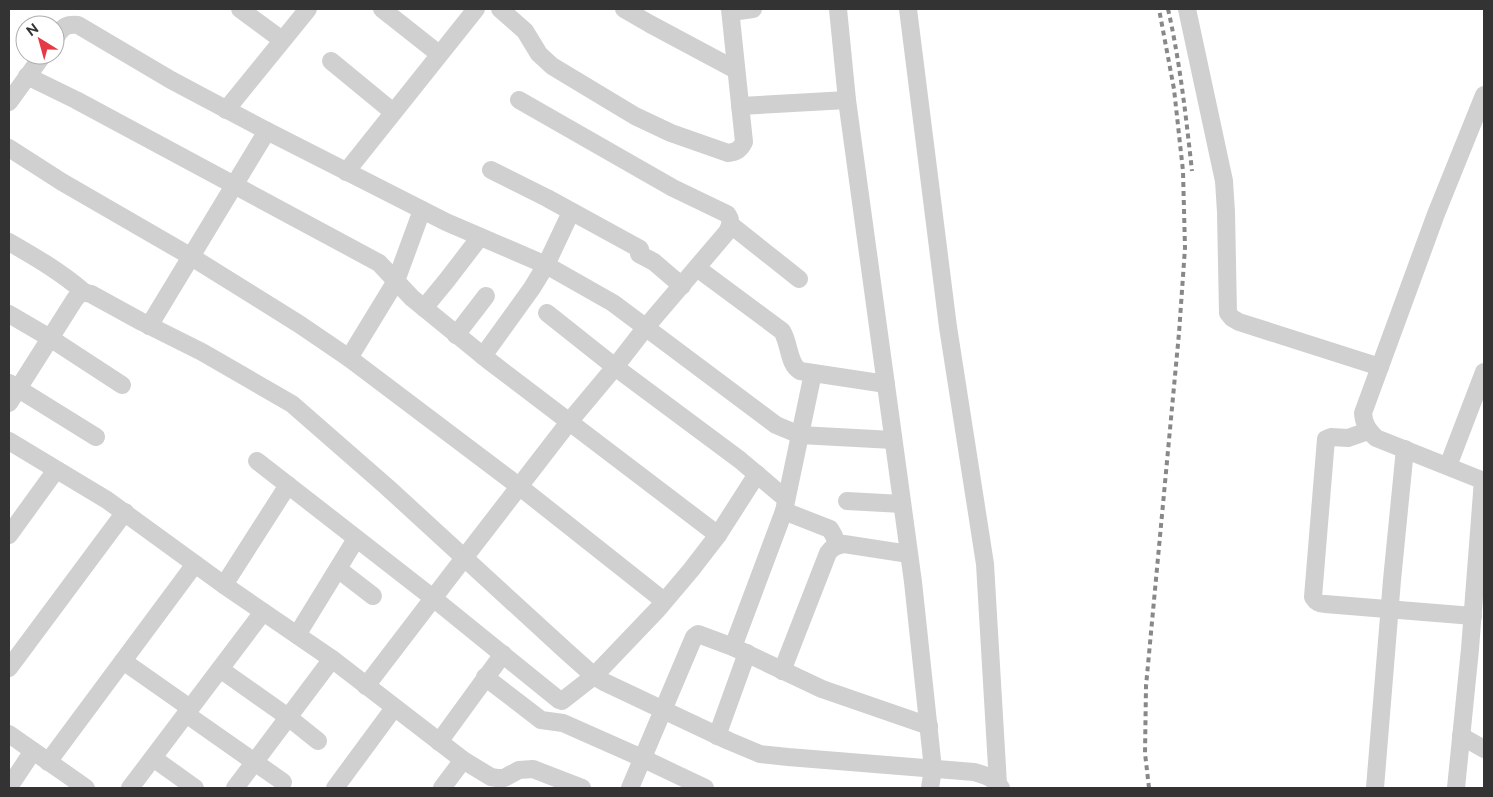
<svg xmlns="http://www.w3.org/2000/svg" width="1493" height="797" font-family="Raleway,sans-serif">
  <style>
    .lines { fill: none; stroke-linecap: round; stroke-linejoin: round }
    .minor { stroke: #d0d0d0; stroke-width: 18 }
    .rail { stroke: #888; stroke-width: 4; stroke-dasharray: 5 4; stroke-linecap: butt }
  </style>
  <rect width="100%" height="100%" fill="#fff"/>
  <g class="lines">
    <g class="minor">
      <polyline points="240,9 282,40"/>
      <polyline points="382,9 439,54"/>
      <path d="M 500,9 L 525,31 L 539,54 L 552,66 L 635,116 L 671,133 L 728,153 C 736,152 740,150 744,142 L 730,9"/>
      <polyline points="624,9 650,24 736,70"/>
      <polyline points="838,9 847,100 913,582 933,769 930,788"/>
      <polyline points="908,9 948,327 985,564 998,784"/>
      <polyline points="1187,9 1224,181 1226,212 1228,313 1232,318 1239,322 1380,367"/>
      <polyline points="731,12 753,9"/>
      <path d="M 55,38 C 63,27 65,24 78,25 L 171,80 L 267,131 L 446,222 L 546,265 L 613,303 L 776,425 L 800,435 L 893,440"/>
      <polyline points="331,61 393,112"/>
      <polyline points="27,76 76,100 379,263 412,298 488,360 718,535"/>
      <path d="M 1484,95 L 1436,214 L 1363,413 C 1364,425 1368,430 1376,438 L 1484,481"/>
      <polyline points="9,102 43,55"/>
      <polyline points="740,106 847,100"/>
      <polyline points="226,110 308,9"/>
      <polyline points="9,148 62,182 190,256 299,324 349,358 520,487 664,601"/>
      <polyline points="491,170 547,198 640,249"/>
      <polyline points="346,172 476,9"/>
      <polyline points="731,225 799,279"/>
      <path d="M 9,242 C 35,257 61,272 84,292"/>
      <polyline points="639,254 654,262 682,286"/>
      <path d="M 697,268 L 782,331 C 790,344 788,364 800,371 L 886,384"/>
      <polyline points="424,308 447,280 480,237"/>
      <polyline points="547,313 615,367 740,460 786,499"/>
      <polyline points="9,314 50,338 122,385"/>
      <polyline points="149,326 267,131"/>
      <polyline points="456,335 486,296"/>
      <polyline points="483,356 532,288 546,265 571,212"/>
      <polyline points="349,358 396,281 422,210"/>
      <polyline points="9,383 96,437"/>
      <path d="M 9,403 L 75,299 C 80,293 83,292 91,294 L 142,322 L 202,352 L 292,404 L 387,487 L 566,651 L 594,676 L 604,682 L 729,741 L 760,754 L 788,757 L 974,772 C 985,775 994,778 1001,788"/>
      <path d="M 1368,431 L 1348,438 L 1331,437 L 1326,439 L 1313,597 C 1316,602 1319,604 1325,604 L 1473,616"/>
      <polyline points="9,441 107,500 224,585 332,659 463,760 491,777 497,778 504,778 519,770 533,769 582,788"/>
      <polyline points="257,461 433,598 559,700 562,701 594,676 658,609 691,570 718,535 757,474"/>
      <polyline points="1448,466 1484,372"/>
      <polyline points="847,501 902,504"/>
      <polyline points="784,511 830,529 834,536 837,545"/>
      <polyline points="9,535 56,470"/>
      <polyline points="338,569 373,596"/>
      <polyline points="224,585 288,485"/>
      <polyline points="297,635 356,539"/>
      <polyline points="733,647 784,511 813,373"/>
      <polyline points="123,661 190,708"/>
      <polyline points="9,668 125,512"/>
      <polyline points="220,669 288,717 318,741"/>
      <path d="M 782,671 L 828,553 C 832,547 837,545 844,544 L 909,554"/>
      <polyline points="485,677 541,720 563,723 642,758 705,788"/>
      <path d="M 366,686 L 464,558 L 569,422 L 615,367 L 646,327 L 727,232 C 731,225 732,220 727,214 L 673,188 L 519,100"/>
      <polyline points="186,714 283,782"/>
      <polyline points="9,734 86,788"/>
      <polyline points="717,736 747,653"/>
      <polyline points="1461,736 1484,749"/>
      <polyline points="439,742 503,654"/>
      <polyline points="153,758 195,788"/>
      <polyline points="48,762 195,564"/>
      <polyline points="9,787 33,751"/>
      <polyline points="130,788 263,612"/>
      <polyline points="235,788 332,659"/>
      <polyline points="335,788 394,708"/>
      <polyline points="442,788 463,760"/>
      <polyline points="630,788 694,637 698,634 733,647 822,689 929,726"/>
      <polyline points="1375,788 1392,580 1405,449"/>
      <polyline points="1456,788 1470,649 1483,480"/>
    </g>
    <g class="rail">
      <path d="M 1168,9 C 1180,62 1186,117 1192,171"/>
      <polyline points="1149,788 1145,753 1146,686 1179,333 1185,248 1183,171 1174,89 1159,9"/>
    </g>
  </g>
  <rect width="1493" height="797" fill="none" stroke="#333333" stroke-width="20"/>
  <g transform="translate(40 40) rotate(323)"><circle r="24" fill="#ffffff" stroke="#adadad"/>
  <path d="M0-4L9 19L0 12L-9 19Z" fill="#e63946"/>
  <text y="-8" font-size="14" font-weight="bold" text-anchor="middle" fill="#333333">N</text>
  </g>
</svg>
